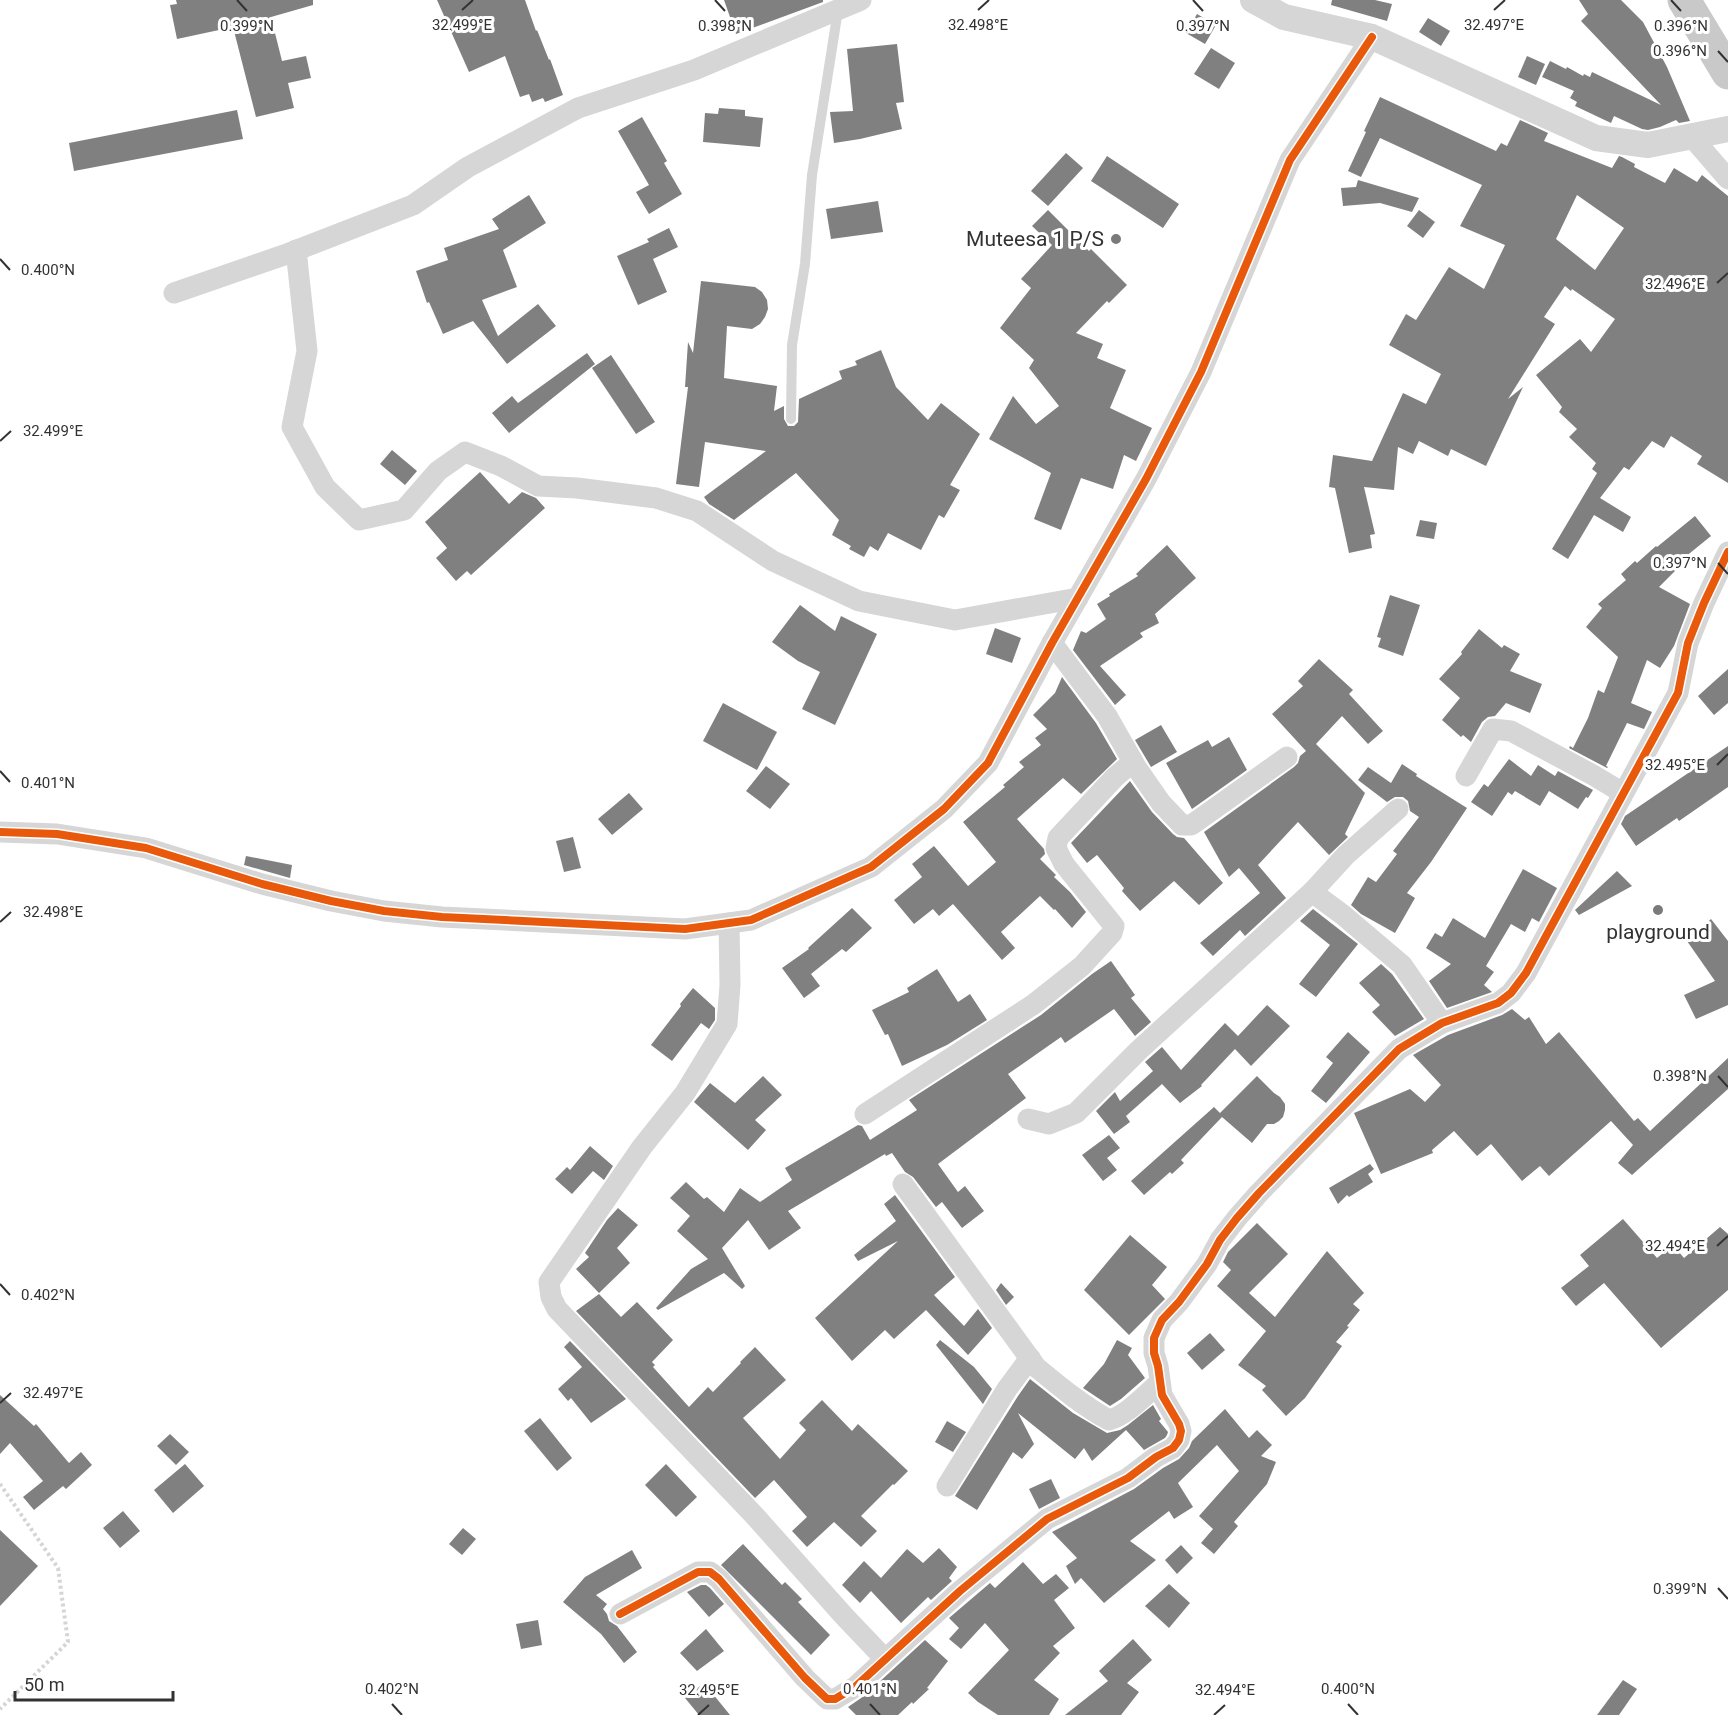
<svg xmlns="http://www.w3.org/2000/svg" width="1728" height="1715" font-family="Roboto,sans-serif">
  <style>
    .building { fill: #808080; fill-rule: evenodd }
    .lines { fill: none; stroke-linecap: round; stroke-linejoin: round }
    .path { stroke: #d5d5d5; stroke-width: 4; stroke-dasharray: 3 3; stroke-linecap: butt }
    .service { stroke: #d6d6d6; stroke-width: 10 }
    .minor { stroke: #d6d6d6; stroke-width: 21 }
    .tertiary { stroke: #d6d6d6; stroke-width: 26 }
    .primary { stroke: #c9c9c9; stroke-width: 33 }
    .cycleway-casing { stroke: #fff; stroke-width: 11 }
    .cycleway { stroke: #e8590c; stroke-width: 8 }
    .ticks { fill: none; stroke: #323232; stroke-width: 2 }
    .poi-dot { fill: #7a7a7a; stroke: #fff; stroke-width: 2 }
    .labels { text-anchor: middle; stroke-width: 6; stroke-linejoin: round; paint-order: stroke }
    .poi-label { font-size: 21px; fill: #323232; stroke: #fff; text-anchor: end }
    .ticks-label { font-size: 15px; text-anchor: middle; fill: #323232; stroke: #fff; stroke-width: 6; stroke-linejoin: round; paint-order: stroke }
  </style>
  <rect width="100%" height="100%" fill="#fff"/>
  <g class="building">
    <polygon points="176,0 313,0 313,5 271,17 282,61 306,56 311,78 288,83 294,108 256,117 233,27 177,39 170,5 177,4"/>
    <polygon points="437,0 525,0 536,31 537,30 549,60 550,59 563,95 545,102 543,98 532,102 529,94 520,97 505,56 469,72"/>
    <polygon points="724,0 823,0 823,2 736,34"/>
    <polygon points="1332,0 1375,0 1392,4 1387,21 1331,5"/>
    <polygon points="1579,0 1621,0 1643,22 1667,67 1690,121 1679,123 1676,120 1660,127 1648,130 1642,129 1614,116 1611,123 1575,106 1577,102 1570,98 1574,91 1542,77 1550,61 1566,69 1567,67 1583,76 1584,74 1590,77 1592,72 1661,105 1581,21 1588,14"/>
    <polygon points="1197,14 1216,25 1205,44 1186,33"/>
    <polygon points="1428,18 1450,31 1441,46 1419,32"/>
    <polygon points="897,44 904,102 896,103 902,129 860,139 834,143 830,112 853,111 847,49"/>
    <polygon points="1211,48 1235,63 1219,89 1194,74"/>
    <polygon points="1527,56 1545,64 1536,85 1518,77"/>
    <path d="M 1380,97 L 1496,151 L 1501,143 L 1507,146 L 1520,120 L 1548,133 L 1544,141 L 1612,168 L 1619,156 L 1622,157 L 1635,164 L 1634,167 L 1665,183 L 1674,168 L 1697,182 L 1702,175 L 1728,196 L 1728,483 L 1697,464 L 1702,456 L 1671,436 L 1664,448 L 1652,441 L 1629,470 L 1624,467 L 1600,498 L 1631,517 L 1623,532 L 1594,515 L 1568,559 L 1552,549 L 1597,473 L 1592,469 L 1596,463 L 1569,437 L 1577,429 L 1559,412 L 1562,407 L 1536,375 L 1580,339 L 1591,352 L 1615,319 L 1572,289 L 1571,291 L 1565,286 L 1544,317 L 1555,324 L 1508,399 L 1523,387 L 1486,466 L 1451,449 L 1448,456 L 1419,441 L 1413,454 L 1398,447 L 1394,490 L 1364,487 L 1375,534 L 1370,535 L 1372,548 L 1349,553 L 1335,488 L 1329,487 L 1333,455 L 1372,461 L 1403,393 L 1426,404 L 1441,374 L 1389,345 L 1406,314 L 1416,320 L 1449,267 L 1484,289 L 1505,245 L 1460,226 L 1482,185 L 1380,138 L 1361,177 L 1348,171 L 1366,132 L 1364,131 ZM 1577,195 L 1624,228 L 1595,270 L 1556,239 Z"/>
    <polygon points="719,108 745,110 745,116 763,118 760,147 703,142 705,113 718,114"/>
    <polygon points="237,110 243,139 74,171 69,143"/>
    <polygon points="642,117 667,161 664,163 682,194 649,214 636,192 649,185 618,131"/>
    <polygon points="1066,153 1083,168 1048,206 1031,191"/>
    <polygon points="1107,156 1179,204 1163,228 1091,181"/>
    <polygon points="1358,180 1419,198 1412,212 1380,203 1343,206 1341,188 1356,187"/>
    <polygon points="529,195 546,223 503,250 517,287 482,300 498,336 538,304 556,326 507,364 473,321 443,334 429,302 427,303 416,271 448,260 444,248 499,229 492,219"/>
    <polygon points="878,201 883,232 831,239 826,209"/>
    <polygon points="1048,210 1089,251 1091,249 1127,285 1109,303 1107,301 1076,333 1103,344 1097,358 1126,370 1110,408 1152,428 1136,461 1124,455 1113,489 1081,478 1061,530 1034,519 1051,473 989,439 1013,396 1036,424 1059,406 1029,368 1034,360 1000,328 1031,288 1021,279 1052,245 1032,226"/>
    <polygon points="1419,210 1435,222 1423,238 1407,226"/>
    <polygon points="669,228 678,247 653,259 667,292 638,305 617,256 649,242 647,239"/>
    <polygon points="701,281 755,287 762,292 767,300 768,309 765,317 760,324 752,329 727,326 724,378 777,386 774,411 784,406 784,419 788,426 794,426 798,422 799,399 842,379 839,371 857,365 855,361 881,350 896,387 928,420 941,403 980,434 950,485 960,490 944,518 939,515 921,550 888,533 878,551 870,546 864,557 849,549 851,546 832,535 839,520 796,473 734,520 709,504 704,497 766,451 705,442 699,487 676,484 688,387 685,387 688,342 693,353"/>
    <polygon points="587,353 595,364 509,433 492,413 512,396 518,403"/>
    <polygon points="611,355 655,422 636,434 592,368"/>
    <polygon points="392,450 417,471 405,485 380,464"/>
    <polygon points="480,472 509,504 522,492 536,498 545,508 471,575 467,571 456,581 436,558 447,548 425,522"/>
    <polygon points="1695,516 1711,536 1674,566 1677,569 1659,587 1690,604 1674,646 1660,668 1647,660 1631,703 1652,712 1644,729 1627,723 1606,766 1608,767 1607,768 1569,748 1570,746 1573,748 1588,718 1598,690 1604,693 1618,657 1586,627 1602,608 1598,604 1626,580 1621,574 1635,561 1637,563 1656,546 1657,547"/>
    <polygon points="1420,520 1437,523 1434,539 1416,536"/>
    <polygon points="1167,545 1196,578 1155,614 1159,623 1140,633 1143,637 1100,666 1126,695 1115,705 1073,650 1081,631 1086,633 1106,619 1097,604 1110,596 1109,594 1138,576 1136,574"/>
    <polygon points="1390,595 1420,605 1403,656 1378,647 1381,638 1377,637"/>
    <polygon points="800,605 835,631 841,616 877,634 835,725 802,709 820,672 798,661 772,642"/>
    <polygon points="995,628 1021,638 1012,663 986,654"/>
    <polygon points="1479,629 1502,648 1504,645 1520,654 1510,671 1542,684 1530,713 1506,703 1495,716 1488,717 1482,722 1471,742 1463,735 1461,737 1442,720 1460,698 1439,679 1462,654 1461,652"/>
    <polygon points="1319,659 1353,690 1349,694 1383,731 1368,744 1342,716 1316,744 1365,793 1345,834 1348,837 1329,855 1298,822 1258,865 1286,898 1245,936 1240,930 1213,956 1200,943 1260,893 1239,868 1229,877 1204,832 1294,767 1298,763 1300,756 1306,751 1272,714 1303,686 1298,681"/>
    <polygon points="1728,669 1728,703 1714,715 1698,696"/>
    <polygon points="1062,677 1096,723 1117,759 1081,794 1063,778 1017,819 1044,849 1045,854 1040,859 1056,875 1054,877 1070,892 1086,912 1072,928 1055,909 1054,910 1040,896 1001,932 1015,948 1002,960 953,904 939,916 933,909 914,924 894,900 922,877 912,864 934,846 968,886 996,862 963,822 1005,787 1003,785 1024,767 1019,762 1041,745 1035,738 1047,729 1033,715 1055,693"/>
    <polygon points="723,703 777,732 757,770 703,741"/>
    <polygon points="1161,725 1177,752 1151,767 1135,740"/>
    <polygon points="1229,737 1247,770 1192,809 1166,763 1208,740 1212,747"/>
    <polygon points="1728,746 1728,787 1679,821 1677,818 1636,846 1621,824 1625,816"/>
    <polygon points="1509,759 1531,776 1538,765 1555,776 1558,771 1593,790 1588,798 1586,797 1578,809 1549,791 1540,806 1515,791 1512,795 1508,792 1492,816 1471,802 1484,784 1488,787"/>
    <polygon points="1402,764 1417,774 1416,776 1467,808 1431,862 1407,893 1415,898 1395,933 1361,914 1351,905 1368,877 1376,882 1397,854 1393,851 1419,817 1410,811 1408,801 1403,797 1395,797 1387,802 1358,780 1368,767 1391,783"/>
    <polygon points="766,766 790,784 770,809 746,791"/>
    <polygon points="1130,781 1152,812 1173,834 1177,837 1184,838 1223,883 1199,905 1174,881 1140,911 1122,891 1124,888 1097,855 1087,863 1071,843"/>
    <polygon points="629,793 643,809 612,835 598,819"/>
    <polygon points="573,837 581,868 564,872 556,841"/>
    <polygon points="246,856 292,865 290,878 244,865"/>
    <polygon points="1523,869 1557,888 1539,922 1532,918 1525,932 1511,924 1486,966 1494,972 1484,985 1492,992 1447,1008 1429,981 1451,964 1426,948 1435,933 1442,937 1453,918 1485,938"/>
    <polygon points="1617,871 1632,886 1579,915 1575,910"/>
    <polygon points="852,908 872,928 846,952 842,949 811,974 820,986 804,998 782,968 809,949 808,948"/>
    <polygon points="1313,909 1358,944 1316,997 1299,984 1330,945 1300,921"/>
    <polygon points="1711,919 1728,941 1728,1005 1696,1019 1684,995 1715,981 1687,941"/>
    <polygon points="1111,961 1135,995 1131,998 1151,1022 1135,1036 1114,1009 1065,1043 1061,1037 1008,1074 1026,1098 938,1164 958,1192 965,1186 984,1211 962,1228 942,1202 936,1207 913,1177 905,1172 892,1153 886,1156 885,1154 788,1211 801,1228 769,1250 748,1220 722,1248 745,1286 742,1289 724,1273 658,1310 656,1308 691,1269 708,1259 677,1231 690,1216 670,1198 686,1182 704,1199 707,1197 724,1212 740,1188 760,1202 792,1180 785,1168 858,1125 862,1126 870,1140 917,1110 909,1100 1041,1015 1092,974"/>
    <polygon points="1381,964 1392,974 1424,1019 1395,1036 1372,1012 1380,1005 1359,983"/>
    <polygon points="937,969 958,1002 970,994 987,1020 947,1045 902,1066 888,1034 885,1035 872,1010 909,992 907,988"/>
    <polygon points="693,988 715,1008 715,1020 709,1029 701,1023 672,1061 651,1045 681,1006 680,1004"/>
    <polygon points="1267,1005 1290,1026 1251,1066 1235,1049 1201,1085 1202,1086 1180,1103 1162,1084 1126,1116 1130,1122 1114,1134 1096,1111 1115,1092 1120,1101 1153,1071 1145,1062 1162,1047 1181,1070 1225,1023 1238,1036"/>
    <polygon points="1512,1009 1525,1020 1529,1017 1546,1044 1559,1032 1634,1121 1638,1118 1650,1131 1728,1058 1728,1089 1632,1175 1618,1163 1633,1145 1611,1121 1549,1176 1540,1166 1522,1181 1491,1144 1477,1156 1454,1131 1432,1150 1433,1153 1381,1174 1354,1113 1410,1089 1425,1102 1441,1085 1413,1055 1448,1035 1502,1015"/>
    <polygon points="1348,1032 1370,1052 1326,1103 1311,1091 1333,1063 1326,1057"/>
    <polygon points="763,1076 782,1095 755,1120 766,1130 748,1150 694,1102 710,1083 735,1103"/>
    <polygon points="1257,1076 1274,1093 1280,1097 1285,1104 1285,1110 1283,1117 1279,1121 1274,1124 1267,1124 1252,1143 1222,1117 1181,1160 1184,1163 1172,1174 1170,1172 1144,1195 1131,1181 1214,1107 1220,1113"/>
    <polygon points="1109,1135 1120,1148 1107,1158 1117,1170 1103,1181 1082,1155"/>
    <polygon points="590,1146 613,1166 604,1180 593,1171 572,1194 555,1179 567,1167 570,1170"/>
    <polygon points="1370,1164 1374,1169 1368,1174 1373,1182 1349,1197 1347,1195 1338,1204 1329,1188"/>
    <polygon points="895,1195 955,1277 934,1295 964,1326 978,1309 992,1328 968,1355 926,1310 894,1339 885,1330 852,1361 815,1318 898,1241 858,1261 854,1255 896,1221 884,1204"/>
    <polygon points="618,1208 638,1225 617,1248 630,1263 599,1293 576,1269 589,1257 585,1253 607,1220"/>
    <polygon points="1623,1219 1657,1258 1673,1245 1684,1258 1720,1227 1728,1234 1728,1290 1661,1348 1604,1283 1576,1306 1561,1288 1589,1266 1580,1255"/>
    <polygon points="1257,1223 1288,1254 1249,1293 1275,1317 1327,1251 1364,1293 1353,1304 1360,1310 1347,1326 1349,1327 1336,1342 1342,1346 1305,1398 1286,1416 1262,1390 1266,1386 1238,1365 1266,1331 1217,1286 1231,1270 1223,1262 1228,1252"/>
    <polygon points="1130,1235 1167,1267 1152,1285 1165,1299 1129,1335 1084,1290"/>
    <polygon points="1001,1283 1014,1297 1006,1305 996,1290"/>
    <polygon points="599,1294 621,1317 637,1302 673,1340 652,1362 655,1365 653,1367 689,1407 708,1387 713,1392 741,1363 740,1362 755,1347 786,1380 743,1418 780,1459 806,1430 799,1423 822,1400 852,1431 858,1424 908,1471 894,1485 893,1484 861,1516 877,1531 861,1547 834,1522 807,1547 792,1531 807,1517 774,1480 755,1498 576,1311"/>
    <polygon points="1210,1333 1225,1350 1202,1370 1187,1353"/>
    <polygon points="940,1340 974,1367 992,1389 983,1404 936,1345"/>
    <polygon points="1117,1340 1132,1348 1128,1355 1145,1378 1121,1399 1110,1406 1083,1388 1104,1364"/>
    <polygon points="570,1341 626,1399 591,1423 571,1398 568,1401 558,1389 582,1367 564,1347"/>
    <polygon points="1030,1379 1073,1413 1107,1433 1120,1430 1128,1425 1153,1405 1161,1419 1159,1421 1168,1432 1167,1435 1165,1438 1144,1450 1126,1430 1092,1461 1084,1448 1075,1459 1018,1413 1034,1444 1022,1459 1013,1452 977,1510 955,1496 1018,1396"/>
    <polygon points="0,1395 34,1426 36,1424 69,1463 81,1452 92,1465 66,1489 63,1486 34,1510 23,1497 43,1481 10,1443 0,1454"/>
    <polygon points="1225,1409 1249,1438 1257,1430 1272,1445 1261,1456 1276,1462 1267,1484 1234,1522 1238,1526 1214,1554 1201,1543 1213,1529 1199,1516 1239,1471 1217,1445 1178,1483 1193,1507 1174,1519 1169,1511 1130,1541 1156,1560 1104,1603 1081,1578 1075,1584 1066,1566 1077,1558 1052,1532 1134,1489 1163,1468 1179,1459 1189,1448 1192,1441"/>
    <polygon points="540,1418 572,1458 557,1471 524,1431"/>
    <polygon points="947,1421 966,1432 953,1452 935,1442"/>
    <polygon points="170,1434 189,1452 176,1465 157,1446"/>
    <polygon points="185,1464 204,1486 173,1513 154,1490"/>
    <polygon points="666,1464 697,1497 676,1517 645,1485"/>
    <polygon points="1051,1479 1060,1498 1039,1509 1029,1489"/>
    <polygon points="123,1511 140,1531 120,1548 103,1528"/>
    <polygon points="463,1528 476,1539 462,1555 449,1544"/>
    <polygon points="0,1530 38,1566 0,1606"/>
    <polygon points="743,1544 782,1585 785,1582 802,1599 798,1602 830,1635 811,1655 721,1565"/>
    <polygon points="1181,1545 1193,1558 1177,1574 1165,1560"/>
    <polygon points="939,1548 957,1567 949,1578 952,1581 931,1600 928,1597 901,1623 871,1591 860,1603 842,1585 864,1561 881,1578 907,1549 923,1563"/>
    <polygon points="632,1550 642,1568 596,1595 607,1604 603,1609 607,1614 609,1621 617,1626 637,1652 624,1663 601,1634 563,1602 585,1577"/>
    <polygon points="1023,1562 1043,1584 1056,1574 1069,1588 1054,1600 1075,1628 1053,1646 1060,1653 1034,1680 1059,1699 1049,1715 998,1715 978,1702 968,1693 1009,1650 985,1623 961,1649 949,1639 959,1628 949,1618 990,1583 995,1588"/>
    <polygon points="1169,1584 1190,1603 1169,1628 1145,1606"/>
    <polygon points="701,1585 706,1585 710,1588 724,1604 709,1617 687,1592"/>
    <polygon points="538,1620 542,1645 521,1649 516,1624"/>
    <polygon points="706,1629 724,1651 697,1671 680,1653"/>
    <polygon points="1133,1639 1152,1660 1127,1683 1139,1692 1121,1715 1065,1715 1108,1681 1099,1671"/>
    <polygon points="925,1640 948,1661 927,1688 929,1689 913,1704 912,1702 898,1715 856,1715 848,1707 864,1696"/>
    <polygon points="1623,1680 1637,1689 1619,1715 1597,1715"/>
    <polygon points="704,1683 730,1715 699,1715 685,1698"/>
  </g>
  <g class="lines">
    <polyline class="path" points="0,1484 58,1568 68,1642 0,1709"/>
    <polyline class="service" points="791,419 792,345 805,264 812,175 838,10"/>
    <g class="minor">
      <polyline points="1691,136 1728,179"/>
      <polyline points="296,250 307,351 292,427 325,487 359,520 404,510 438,471 465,452 501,466 538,486 577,488 656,498 697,511 773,561 859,601 955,620 1078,598"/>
      <polyline points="174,293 284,255 413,205 468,167 578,108 694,70 861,0"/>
      <polyline points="1052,643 1107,716 1136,767 1161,803 1182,825 1191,825 1197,821 1287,757"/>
      <polyline points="1466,776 1493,729 1511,731 1593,775 1623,793"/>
      <polyline points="0,832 57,834 146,848 262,884 331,901 384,911 442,917 685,929 751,920 871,867 944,809 988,763 1052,643 1146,479 1201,372 1290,160 1372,37"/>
      <polyline points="1312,892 1346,855 1398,809"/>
      <polyline points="729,923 730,985 727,1024 685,1093 642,1147 549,1282 551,1297 557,1309 754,1515 844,1616 885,1659"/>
      <polyline points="865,1114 1034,1004 1082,966 1112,933 1114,926 1064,864 1056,848 1058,838 1115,777 1133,762"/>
      <polyline points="1028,1119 1049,1124 1076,1113 1139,1050 1312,892 1343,915 1402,965 1442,1023"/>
      <path d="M 903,1184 L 1036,1367 C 1059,1386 1083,1406 1109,1420 C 1126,1416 1146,1394 1159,1383"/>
      <polyline points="947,1486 1007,1389 1030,1358"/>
      <polyline points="620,1614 698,1572 710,1572 719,1579 805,1678 827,1699 835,1699 855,1687 960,1591 1047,1519 1128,1478 1156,1457 1173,1448 1179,1440 1181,1431 1179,1424 1162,1395 1158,1366 1154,1353 1154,1338 1162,1320 1179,1302 1207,1264 1220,1240 1237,1218 1259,1193 1399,1049 1442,1023 1498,1003 1511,993 1526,973 1678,693 1688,643 1704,603 1728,552"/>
    </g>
    <polyline class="tertiary" points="1253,0 1284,17 1372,37 1596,138 1648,145 1728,129"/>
    <polyline class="primary" points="1684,0 1728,73"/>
    <defs>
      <g id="cycleway">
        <polyline points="0,832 57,834 146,848 262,884 331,901 384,911 442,917 685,929 751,920 871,867 944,809 988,763 1052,643 1146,479 1201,372 1290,160 1372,37"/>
        <polyline points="620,1614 698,1572 710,1572 719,1579 805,1678 827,1699 835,1699 855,1687 960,1591 1047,1519 1128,1478 1156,1457 1173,1448 1179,1440 1181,1431 1179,1424 1162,1395 1158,1366 1154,1353 1154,1338 1162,1320 1179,1302 1207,1264 1220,1240 1237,1218 1259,1193 1399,1049 1442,1023 1498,1003 1511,993 1526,973 1678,693 1688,643 1704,603 1728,552"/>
      </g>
    </defs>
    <use href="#cycleway" class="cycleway-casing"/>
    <use href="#cycleway" class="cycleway"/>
  </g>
  <path class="ticks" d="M 237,0 L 247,11M 715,0 L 725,11M 1193,0 L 1203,11M 1671,0 L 1681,11M 462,10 L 473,0M 978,10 L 989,0M 1494,10 L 1505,0M 1718,51 L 1728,62M 0,259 L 10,270M 1717,283 L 1728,273M 0,441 L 11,431M 1718,563 L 1728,574M 1717,765 L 1728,754M 0,771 L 10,782M 0,922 L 11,912M 1718,1076 L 1728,1087M 1717,1246 L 1728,1236M 0,1284 L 10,1295M 0,1403 L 11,1393M 1718,1588 L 1728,1599M 392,1704 L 402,1715M 870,1704 L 880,1715M 1348,1704 L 1358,1715M 698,1715 L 709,1705M 1214,1715 L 1225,1705"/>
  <g class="poi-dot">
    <circle cx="1116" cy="239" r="6"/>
    <circle cx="1658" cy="910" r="6"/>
  </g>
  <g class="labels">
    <g class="poi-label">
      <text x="1104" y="246">Muteesa 1 P/S</text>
      <text x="1658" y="939" text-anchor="middle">playground</text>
    </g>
  </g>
  <g class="ticks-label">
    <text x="462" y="30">32.499°E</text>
    <text x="978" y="30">32.498°E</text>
    <text x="1494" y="30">32.497°E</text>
    <text x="247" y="31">0.399°N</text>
    <text x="725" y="31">0.398°N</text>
    <text x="1203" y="31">0.397°N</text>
    <text x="1681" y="31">0.396°N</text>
    <text x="1680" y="56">0.396°N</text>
    <text x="48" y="275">0.400°N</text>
    <text x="1675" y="289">32.496°E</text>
    <text x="53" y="436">32.499°E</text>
    <text x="1680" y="568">0.397°N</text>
    <text x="1675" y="770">32.495°E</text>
    <text x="48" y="788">0.401°N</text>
    <text x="53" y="917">32.498°E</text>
    <text x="1680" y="1081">0.398°N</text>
    <text x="1675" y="1251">32.494°E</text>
    <text x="48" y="1300">0.402°N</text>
    <text x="53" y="1398">32.497°E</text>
    <text x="1680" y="1594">0.399°N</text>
    <text x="392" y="1694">0.402°N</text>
    <text x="870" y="1694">0.401°N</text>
    <text x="1348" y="1694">0.400°N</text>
    <text x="709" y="1695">32.495°E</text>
    <text x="1225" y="1695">32.494°E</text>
  </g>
  <path d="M15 1691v9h158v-9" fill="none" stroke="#323232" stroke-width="3"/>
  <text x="24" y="1691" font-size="18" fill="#323232" stroke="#ffffff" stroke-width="4.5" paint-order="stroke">50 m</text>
</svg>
